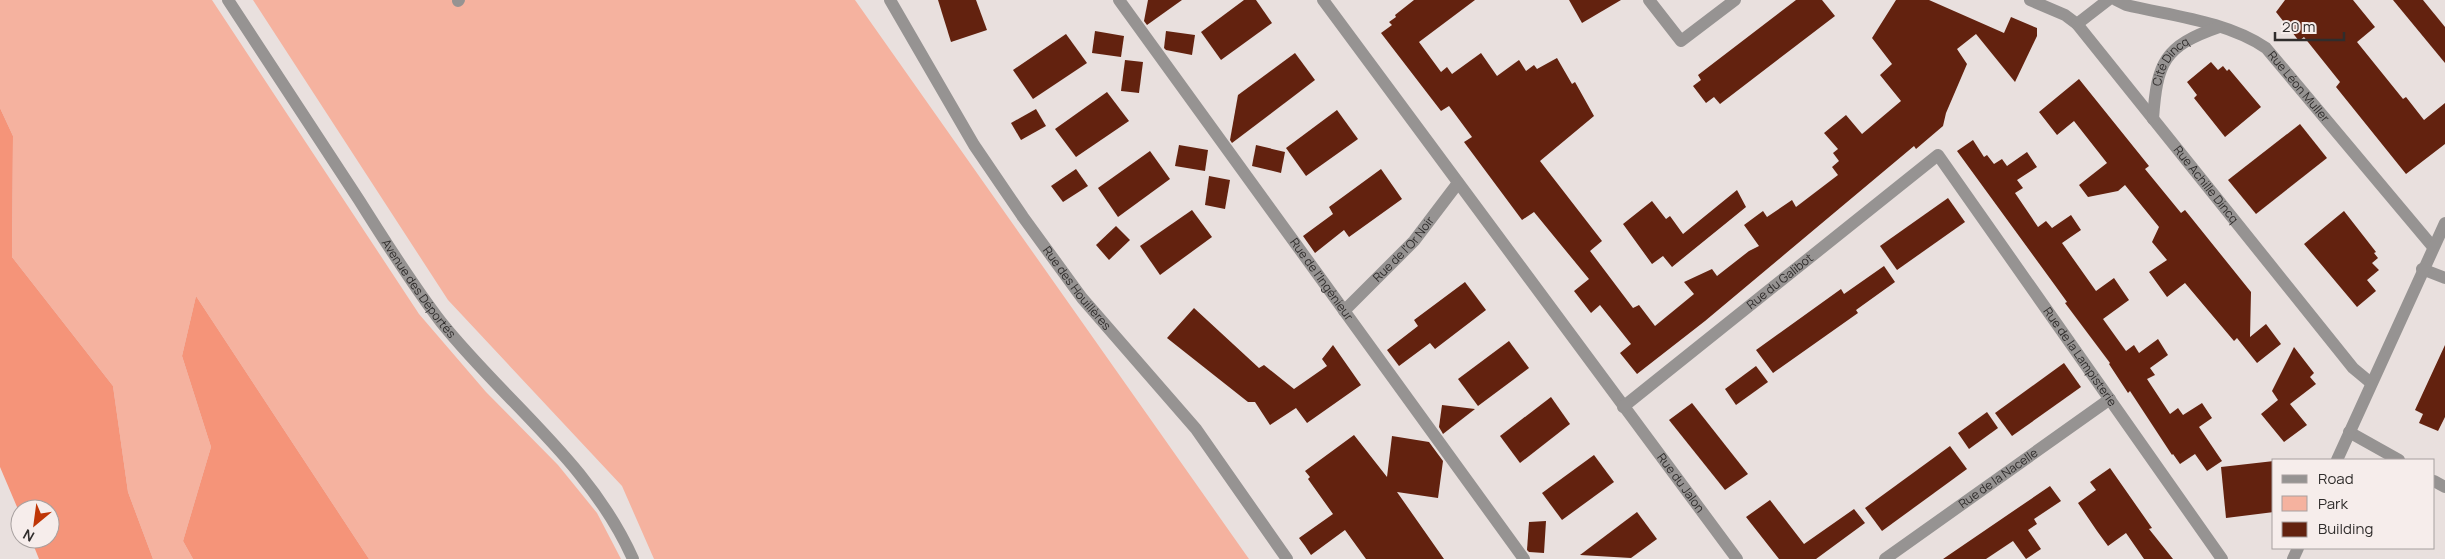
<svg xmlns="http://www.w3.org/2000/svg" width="2445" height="559" font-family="Manrope,sans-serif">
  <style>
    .green { fill: #f5b29f }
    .forest { fill: #f59479 }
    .building { fill: #63220f }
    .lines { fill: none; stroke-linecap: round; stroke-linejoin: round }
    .minor { stroke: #969392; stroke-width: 12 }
    .labels { text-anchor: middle; stroke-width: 5; stroke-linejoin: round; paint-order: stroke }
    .street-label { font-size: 12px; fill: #302d2c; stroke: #f6edeb }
  </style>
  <rect width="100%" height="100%" fill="#e9e0de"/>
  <g class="green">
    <polygon points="0,0 212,0 419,314 486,392 558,465 597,513 621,559 369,559 196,296 182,356 211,447 183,541 193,559 153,559 128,492 113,386 12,257 13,136 0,108"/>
    <polygon points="253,0 855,0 1249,559 654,559 622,486 448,300"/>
  </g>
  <g class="forest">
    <polygon points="0,108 13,136 12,257 113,386 128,492 153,559 39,559 31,539 50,539 50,509 20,509 20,514 0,467"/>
    <polygon points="196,296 369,559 193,559 183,541 211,447 182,356"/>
  </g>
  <g class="building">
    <polygon points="938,0 976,0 987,30 951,42"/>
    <polygon points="1148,0 1182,0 1147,25 1144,21"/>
    <polygon points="1244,0 1256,0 1272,23 1221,60 1201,32"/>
    <polygon points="1414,0 1475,0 1419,42 1441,72 1447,67 1452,74 1481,53 1497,76 1519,60 1526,71 1534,65 1537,69 1557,58 1572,84 1575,82 1594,116 1540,161 1602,241 1590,251 1633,308 1639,305 1655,326 1694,294 1684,282 1712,269 1717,276 1749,251 1759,246 1744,225 1763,211 1767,217 1792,200 1796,207 1838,175 1832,167 1839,161 1833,153 1838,149 1824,133 1846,115 1862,134 1901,101 1880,75 1892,64 1872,38 1896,0 1929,0 2004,33 2011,17 2037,28 2037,36 2015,82 1976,34 1957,49 1967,64 1946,113 1943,126 1916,149 1914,146 1705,321 1637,374 1620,353 1631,344 1600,305 1591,313 1574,291 1589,279 1534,212 1522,220 1464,142 1472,137 1449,106 1441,111 1381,33 1392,25 1389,22 1396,17 1395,15"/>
    <polygon points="1569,0 1621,0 1582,23"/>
    <polygon points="1796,0 1822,0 1835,16 1720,104 1714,97 1706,103 1693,86 1701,80 1698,75"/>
    <polygon points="2285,0 2353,0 2375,27 2357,42 2403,99 2406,97 2424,120 2445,103 2445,144 2406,174 2336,87 2340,82 2304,37 2299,41 2276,12"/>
    <polygon points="2393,0 2423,0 2445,27 2445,63"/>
    <polygon points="1095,31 1124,36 1121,57 1092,53"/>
    <polygon points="1166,31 1195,35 1192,55 1166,50 1164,48"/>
    <polygon points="1066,34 1087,63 1033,99 1013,70"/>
    <polygon points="1295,53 1315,80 1232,143 1230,140 1238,95"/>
    <polygon points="1125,60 1143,62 1139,93 1121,91"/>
    <polygon points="2211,62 2218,70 2223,66 2227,71 2229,69 2261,107 2225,137 2194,98 2197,95 2187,82"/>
    <polygon points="2079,79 2149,166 2145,169 2181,213 2185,210 2251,292 2250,337 2266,324 2281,344 2257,363 2237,338 2234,341 2185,283 2167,297 2149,272 2167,260 2152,242 2159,227 2125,185 2118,191 2088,197 2079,185 2107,163 2074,121 2057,135 2039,112"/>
    <polygon points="1107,92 1129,121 1076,157 1055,129"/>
    <polygon points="1036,109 1046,126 1021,140 1011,123"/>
    <polygon points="1337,110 1358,139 1306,176 1286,148"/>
    <polygon points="2300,124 2327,158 2256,214 2228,180"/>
    <polygon points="1973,140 1984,157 1987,155 1994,164 2002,159 2007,166 2027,152 2037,167 2017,180 2023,188 2015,193 2038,227 2046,221 2052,228 2071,215 2081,230 2062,243 2096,291 2114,278 2129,300 2103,319 2126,351 2134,345 2139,353 2158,339 2168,355 2150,368 2155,375 2147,379 2170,414 2178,408 2183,415 2202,403 2212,418 2199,427 2222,461 2207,471 2195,454 2180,464 2173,454 2172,455 2130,391 2128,393 2109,364 2110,363 2065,303 2067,302 2054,284 1957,151"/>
    <polygon points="1179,145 1208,150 1205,171 1175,166"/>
    <polygon points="1256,145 1285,152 1281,173 1252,166"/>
    <polygon points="1150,151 1170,179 1118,217 1098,188"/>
    <polygon points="1076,169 1088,186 1063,202 1051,186"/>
    <polygon points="1381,169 1402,199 1349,237 1344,230 1315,253 1303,236 1333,214 1329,207"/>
    <polygon points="1209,176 1230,180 1225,209 1205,205"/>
    <polygon points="1737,190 1746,207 1672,267 1663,256 1652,264 1623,224 1652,201 1666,219 1670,216 1683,234"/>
    <polygon points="1948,198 1965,222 1897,270 1880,246"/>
    <polygon points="1192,210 1212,237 1160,275 1140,246"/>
    <polygon points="2344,211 2376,252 2374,253 2378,258 2372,263 2379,270 2367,280 2376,291 2357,307 2304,244"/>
    <polygon points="1116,226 1130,240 1109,260 1096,245"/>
    <polygon points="1884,266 1895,282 1856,310 1858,313 1773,373 1756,350 1841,289 1844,294"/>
    <polygon points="1465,282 1486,310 1435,349 1430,343 1399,366 1387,350 1418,326 1414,320"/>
    <polygon points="1194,308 1259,368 1264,365 1294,389 1327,366 1322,359 1333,345 1361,385 1307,423 1296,408 1270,425 1255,402 1248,402 1167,338"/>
    <polygon points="1509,341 1529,368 1478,406 1458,379"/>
    <polygon points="2445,345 2445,417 2438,431 2419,423 2423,414 2415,410"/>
    <polygon points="2294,347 2314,373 2310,377 2316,384 2290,404 2307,425 2284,442 2261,414 2278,400 2272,391"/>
    <polygon points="2064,363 2081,387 2012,436 1995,413"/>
    <polygon points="1756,366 1768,382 1736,405 1725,389"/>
    <polygon points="1551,397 1570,424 1520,463 1500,436"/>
    <polygon points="1692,403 1748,474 1725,490 1669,420"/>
    <polygon points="1442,405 1475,409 1443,434 1439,427"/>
    <polygon points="1987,412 1998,428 1969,449 1958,433"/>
    <polygon points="1354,435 1387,477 1392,436 1429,442 1443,461 1438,498 1397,492 1444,559 1366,559 1345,530 1311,555 1305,546 1299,538 1333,514 1308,479 1310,477 1305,471"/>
    <polygon points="1950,446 1967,469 1882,531 1865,508"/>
    <polygon points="1594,455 1614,482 1562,520 1542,493"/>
    <polygon points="2274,461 2274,512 2226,518 2221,467"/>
    <polygon points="2110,468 2152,528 2149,529 2173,559 2144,559 2126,533 2108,546 2097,531 2078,503 2096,490 2090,482"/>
    <polygon points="2050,486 2061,501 2034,519 2037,524 2028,530 2041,549 2026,559 2013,541 1986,559 1943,559"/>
    <polygon points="1770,500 1804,544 1854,509 1865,523 1816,559 1779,559 1746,517"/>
    <polygon points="1637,512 1657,539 1631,558 1580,555"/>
    <polygon points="1546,521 1544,553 1529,552 1527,550 1529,522"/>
  </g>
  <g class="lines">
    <g class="minor">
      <path id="s1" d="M 228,0 C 272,67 315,133 359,200 C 385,241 411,283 441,322 C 505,402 591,464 633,559"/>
      <path id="s2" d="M 890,0 L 974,145 L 1023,217 L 1082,298 L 1196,429 L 1287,559"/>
      <path id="s3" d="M 1119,0 L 1524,559"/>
      <path id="s4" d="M 1323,0 L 1737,559"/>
      <polyline points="1649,0 1681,41 1735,0"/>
      <path id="s5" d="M 2030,0 L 2065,15 L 2077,24 L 2353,368 L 2371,383"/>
      <path id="s6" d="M 2116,0 L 2126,5 C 2172,16 2226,21 2266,48 L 2433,247"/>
      <polyline points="458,1 459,0"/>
      <polyline points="2077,24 2108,0"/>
      <path id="s7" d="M 2153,119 C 2157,62 2164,46 2219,27"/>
      <polyline points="2422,269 2445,278"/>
      <path id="s8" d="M 1344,311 L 1414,241 L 1458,183"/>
      <path id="s9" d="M 1623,407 L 1938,155 L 2222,559"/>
      <polyline points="2349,432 2399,460"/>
      <polyline points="2337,460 2445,223"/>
      <polyline points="2434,481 2445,487"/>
      <path id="s10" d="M 1885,559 L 2110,399"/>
      <polyline points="2293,559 2298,548"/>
    </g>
  </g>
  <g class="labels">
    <g class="street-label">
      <text dy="4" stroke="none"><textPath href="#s7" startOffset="62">Cité Dincq</textPath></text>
      <text dy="4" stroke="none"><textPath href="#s6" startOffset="209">Rue Léon Muller</textPath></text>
      <text dy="4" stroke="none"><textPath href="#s5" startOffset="259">Rue Achille Dincq</textPath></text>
      <text dy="4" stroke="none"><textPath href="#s8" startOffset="86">Rue de l'Or Noir</textPath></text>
      <text dy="4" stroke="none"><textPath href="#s3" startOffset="345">Rue de l'Ingénieur</textPath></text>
      <text dy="4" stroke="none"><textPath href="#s9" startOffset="201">Rue du Galibot</textPath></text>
      <text dy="4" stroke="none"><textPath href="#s2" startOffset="344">Rue des Houillères</textPath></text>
      <text dy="4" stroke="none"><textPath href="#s1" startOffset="346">Avenue des Déportés</textPath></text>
      <text dy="4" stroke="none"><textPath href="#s9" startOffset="650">Rue de la Lampisterie</textPath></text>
      <text dy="4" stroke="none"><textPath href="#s10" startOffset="139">Rue de la Nacelle</textPath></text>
      <text dy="4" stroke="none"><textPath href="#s4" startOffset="601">Rue du Jalon</textPath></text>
    </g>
  </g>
  <rect x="2272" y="459" width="162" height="90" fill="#f6edeb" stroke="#a7a09f"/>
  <rect x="2282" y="475" width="25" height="8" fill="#969392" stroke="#a7a09f"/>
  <text x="2318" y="484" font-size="15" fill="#302d2c">Road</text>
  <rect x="2282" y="496" width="25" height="15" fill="#f5b29f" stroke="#a7a09f"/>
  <text x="2318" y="509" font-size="15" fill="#302d2c">Park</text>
  <rect x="2282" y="522" width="25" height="15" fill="#63220f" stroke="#a7a09f"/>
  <text x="2318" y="534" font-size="15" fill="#302d2c">Building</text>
  <g transform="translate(35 524) rotate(209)"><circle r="24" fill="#f6edeb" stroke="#a7a09f"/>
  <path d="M0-4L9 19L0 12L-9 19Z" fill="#bf3606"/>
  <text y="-8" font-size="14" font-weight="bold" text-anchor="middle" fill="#302d2c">N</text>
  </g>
  <path d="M2275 32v8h69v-8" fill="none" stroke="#302d2c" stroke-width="2.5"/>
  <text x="2282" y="32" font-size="15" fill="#302d2c" stroke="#f6edeb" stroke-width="4" paint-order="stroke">20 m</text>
</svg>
